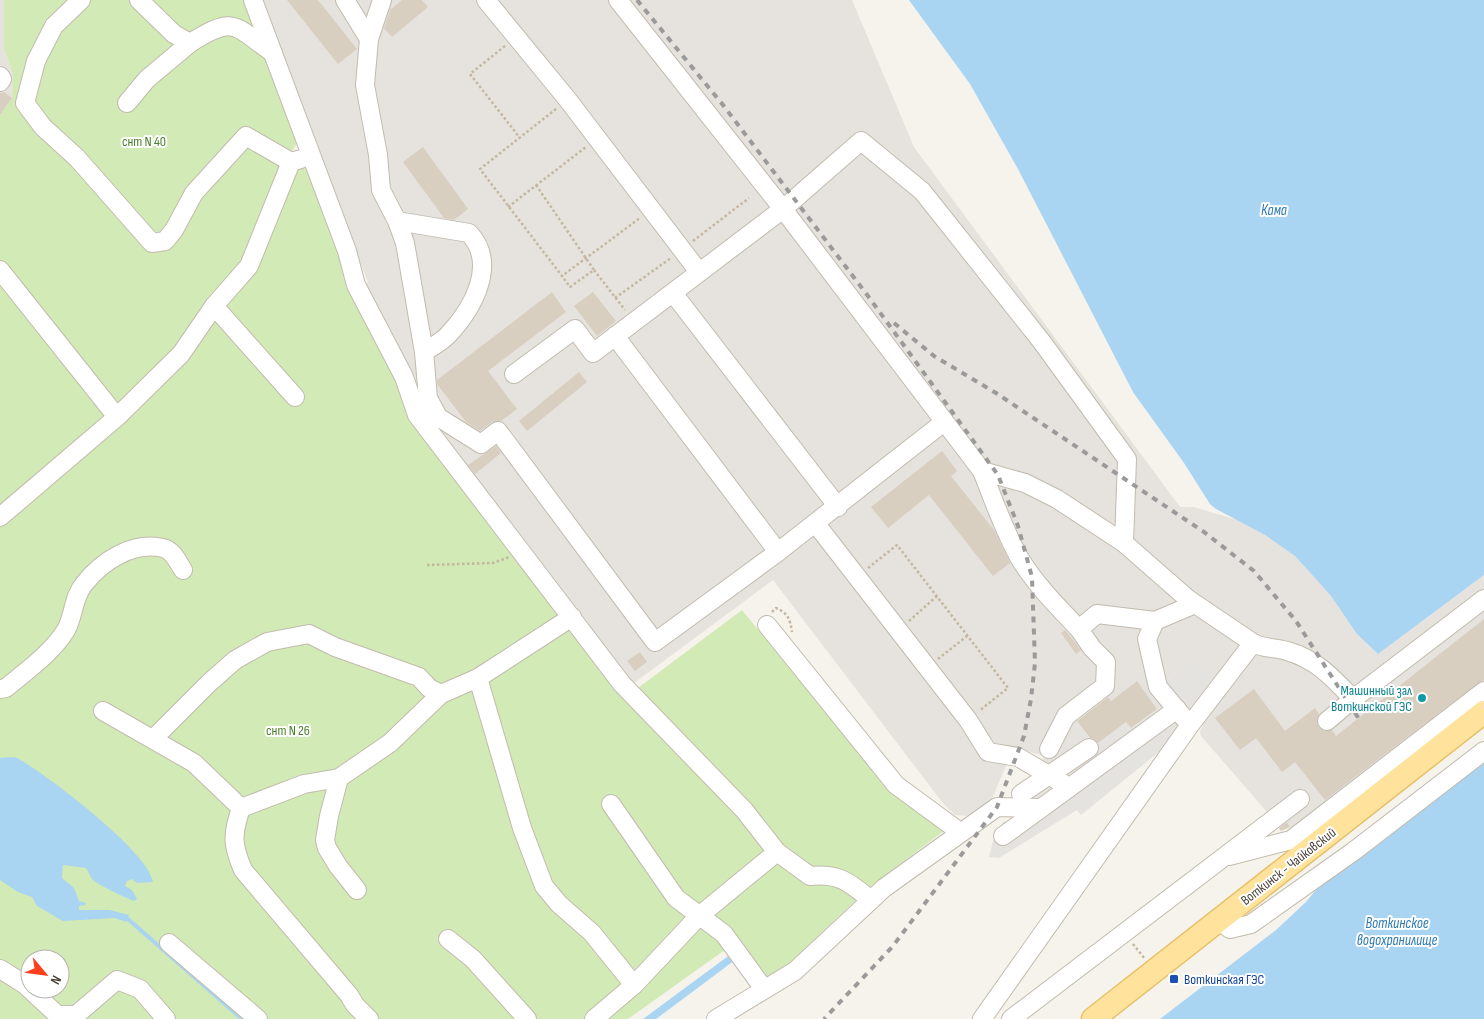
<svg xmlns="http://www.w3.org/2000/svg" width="1484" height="1019" font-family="'Sofia Sans Condensed',sans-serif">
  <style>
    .industrial { fill: #e6e2dd }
    .green { fill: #d2eab5; fill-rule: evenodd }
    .parking { fill: #e5e3e0 }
    .water { fill: #a9d4f2 }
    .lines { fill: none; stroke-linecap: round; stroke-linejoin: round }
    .stream { stroke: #a9d4f2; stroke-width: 4 }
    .building { fill: #d8cfc1 }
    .minor-casing { stroke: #c2bbae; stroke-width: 20 }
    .major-casing { stroke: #e6c16a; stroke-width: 25 }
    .path { stroke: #c4b79f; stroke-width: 2.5; stroke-dasharray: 2.5 2.5; stroke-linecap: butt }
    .minor { stroke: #fff; stroke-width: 18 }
    .major { stroke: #ffe39c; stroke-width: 22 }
    .rail { stroke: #9a9a9a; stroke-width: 4; stroke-dasharray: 6 6; stroke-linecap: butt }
    .culture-dot { fill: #0f9aa8; stroke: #fff; stroke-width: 2 }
    .transit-dot { fill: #1a4fb4; stroke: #fff; stroke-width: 2 }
    .labels { text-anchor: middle; stroke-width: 4; stroke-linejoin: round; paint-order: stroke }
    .park-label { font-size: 14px; fill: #4a7f2a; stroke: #fff }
    .culture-label { font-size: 14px; fill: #0d838f; stroke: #fff; text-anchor: end }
    .street-label { font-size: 14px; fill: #4b4439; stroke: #fff }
    .transit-label { font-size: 14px; fill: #164399; stroke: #fff; text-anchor: start }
    .water-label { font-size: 15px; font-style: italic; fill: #2e7ab2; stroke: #fff }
  </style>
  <rect width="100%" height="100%" fill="#f6f3ec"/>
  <g class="industrial">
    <polygon points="0,0 4,0 4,49 13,74 12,98 0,115"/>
    <polygon points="258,0 852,0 914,147 1180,507 1194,507 1237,520 1265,535 1295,556 1331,596 1357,634 1378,654 1484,575 1484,700 1292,830 1286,821 1273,819 1201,736 1200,732 1204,721 1223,697 1194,660 1147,695 1137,682 1111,701 1107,696 1076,718 1085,732 1047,757 1014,747 991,801 969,816 955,815 942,802 773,580 630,686 436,435 401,360 362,286 368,282"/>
  </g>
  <g class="green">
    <polygon points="4,0 244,0 275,76 298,142 286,160 239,270 177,350 115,414 0,510 0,115 12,98 13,74 4,49"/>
    <path d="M 306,164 L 398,377 L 626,697 L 742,610 L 885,786 L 944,831 L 872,885 L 768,983 L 736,942 L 628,1019 L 0,1019 L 0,525 L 186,360 L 296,168 ZM 30,959 L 60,959 L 60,989 L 30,989 Z"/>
  </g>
  <polygon class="parking" points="1194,660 1218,687 1223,697 1182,750 1170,743 1081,815 1077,810 999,858 989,857 993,841 1003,822 1011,820 1015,804 1040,761 1085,732 1095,745 1126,722 1131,728 1157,709 1147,695"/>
  <g class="water">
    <polygon points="909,0 1484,0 1484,575 1378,654 1357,634 1331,596 1295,556 1265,535 1216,509 1210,504 1184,463 1133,392 1018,169 970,84"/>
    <path d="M 0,758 C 6,758 14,756 19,759 C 47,775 149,852 153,882 L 137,883 L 132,879 L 127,881 L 125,886 L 132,890 L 137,899 L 134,901 C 126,898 98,885 92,879 C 90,876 88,871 86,868 L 63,865 L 62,878 L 74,888 L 79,901 L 86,903 L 85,905 L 79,906 L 79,910 L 109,910 L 129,915 L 126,922 L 115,918 L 63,921 L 37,906 L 32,897 L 18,892 L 0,880 Z"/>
    <polygon points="1484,760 1484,1019 1160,1019 1276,930 1306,902 1320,885"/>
    <polygon points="731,954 735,960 656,1019 643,1019"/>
  </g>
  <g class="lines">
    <polyline class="stream" points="128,919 242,1019"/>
  </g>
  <g class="building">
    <polygon points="287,0 318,0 357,49 338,64"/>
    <polygon points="402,0 422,0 428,7 392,37 384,28 390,10"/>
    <polygon points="4,92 12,98 0,115 0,93"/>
    <polygon points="423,147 468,209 454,220 444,218 403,162"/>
    <polygon points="552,292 566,312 488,371 517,409 501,421 492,422 480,431 466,422 437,384 437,380"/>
    <polygon points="593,292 616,321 597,336 574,306"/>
    <polygon points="579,372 587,382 527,431 519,421"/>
    <polygon points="496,446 501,453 475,474 468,465"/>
    <polygon points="942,451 957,471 951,476 994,530 1010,563 993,576 929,495 888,528 871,507"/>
    <polygon points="1484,619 1484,680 1478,683 1325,800 1295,762 1282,772 1256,738 1240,750 1215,718 1254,689 1285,731 1315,708 1319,714 1317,722 1319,727 1324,731 1332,730 1336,736"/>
    <polygon points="1065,630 1081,650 1076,654 1061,633"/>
    <polygon points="640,652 647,662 635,671 627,661"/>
    <polygon points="1137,681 1157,709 1131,728 1126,722 1098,743 1090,738 1077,721 1108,697 1111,701"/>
    <polygon points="1287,822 1290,827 1281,831 1279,828"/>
  </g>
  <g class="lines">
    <defs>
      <g id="minor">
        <polyline points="81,0 54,26 36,61 25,103 43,127 77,158 152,243 165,241 174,230 194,193 246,136 291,162"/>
        <path d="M 139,0 L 174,34 L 190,43 C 235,15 233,25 273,53"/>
        <path d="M 253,0 L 347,251 L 356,285 L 404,377 L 417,415 L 622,684 L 744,810 L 777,852 L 810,876 C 839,873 849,882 871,900"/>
        <polyline points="345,0 369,39"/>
        <polyline points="382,0 369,39 365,85 378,155 381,190 397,221 405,243 424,352 428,398 438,417 481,444 498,431 655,642 778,552 944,422"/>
        <polyline points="486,0 568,100 699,272"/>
        <path d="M 618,0 L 783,209 L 982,471 L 1025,483 L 1057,499 L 1124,543 L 1188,599 L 1253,643 C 1264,649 1275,647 1287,651 C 1316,659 1333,678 1353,699 L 1484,599"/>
        <polyline points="0,76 2,79 0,82"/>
        <polyline points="127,103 147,79 190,43"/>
        <path d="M 397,221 L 469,233 C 498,264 473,308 449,334 C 443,341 432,347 424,352"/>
        <polyline points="0,270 117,417"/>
        <polyline points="673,293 838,507"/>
        <polyline points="214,306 295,397"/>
        <polyline points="615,336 778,552"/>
        <polyline points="514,374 575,329 593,353 783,209 861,141 922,191 1042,342 1127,459 1124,543"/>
        <path d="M 982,471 C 994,501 1004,531 1020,559 C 1036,585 1058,607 1079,629"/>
        <polyline points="0,517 117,417 181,354 214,306 249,266 291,162 301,159"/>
        <polyline points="816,524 968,720 988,752 1018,757 1069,787"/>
        <polyline points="1155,621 1147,639 1158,687 1184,718"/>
        <polyline points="767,625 896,785 960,832"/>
        <polyline points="478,678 522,828 544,886 559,904 592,933 634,985"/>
        <path d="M 0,689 L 6,688 C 26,671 52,653 66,630 C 74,616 73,597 84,584 C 102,561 133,541 163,548 C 173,550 178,562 183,570"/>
        <polyline points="103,711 194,763 241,808"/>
        <polyline points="1327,721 1353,699"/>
        <polyline points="153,739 209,683 235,660 267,642 309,634 335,647 419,677 429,688 441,694"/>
        <polyline points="1049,749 1066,716 1105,686 1106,662 1092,648 1079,629 1097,614 1155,621 1195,604"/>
        <path d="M 339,778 L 304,784 L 241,808 C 232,835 232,844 243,870 L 349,995 L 355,1005 L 369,1019"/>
        <polyline points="1021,794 1089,748"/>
        <polyline points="611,804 676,898 724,934 764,989"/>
        <polyline points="1003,836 1177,709"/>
        <polyline points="1229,856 1291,840 1484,691"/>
        <polyline points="357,890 338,866 327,848 325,840 329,816 339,778 390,743 441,694 478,678 572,617"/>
        <polyline points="1218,920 1230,929 1251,924 1354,851 1484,751"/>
        <polyline points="448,939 473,959 527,1019"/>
        <polyline points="169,943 258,1019"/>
        <polyline points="0,969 24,984 62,1019"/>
        <polyline points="59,1015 76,1015 117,980 140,989 166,1019"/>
        <polyline points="594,1019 634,985 699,916 777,852"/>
        <polyline points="716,1019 795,971 884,888 997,807 1041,808"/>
        <polyline points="982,1019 1190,725 1253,643"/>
        <polyline points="1011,1019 1300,799"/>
      </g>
      <polyline id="major" points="1093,1019 1484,712"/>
    </defs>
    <use href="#minor" class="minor-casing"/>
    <use href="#major" class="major-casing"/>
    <g class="path">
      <polyline points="505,46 470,74 520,138"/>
      <polyline points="556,109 480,169 562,276 640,218"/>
      <polyline points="536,185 594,270 570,287 562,276"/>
      <polyline points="508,207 586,147"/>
      <polyline points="693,241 749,198"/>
      <polyline points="594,270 625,310"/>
      <polyline points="615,298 671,258"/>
      <polyline points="427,565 493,563 509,557"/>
      <polyline points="868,568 897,545 1008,688 979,711"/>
      <path d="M 772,612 L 776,608 C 788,613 790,619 792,632"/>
      <polyline points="909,621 937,596"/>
      <polyline points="938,659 967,636"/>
      <polyline points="1133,944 1145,959"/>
    </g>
    <use href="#minor" class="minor"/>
    <use href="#major" class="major"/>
    <g class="rail">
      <polyline points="637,0 723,105 868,296 998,475 1018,526 1032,577 1035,663 1031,699 1024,736 997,807 893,946 824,1019"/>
      <polyline points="894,323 934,356 996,393 1204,532 1254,571 1296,621 1359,719"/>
    </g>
  </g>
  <circle class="culture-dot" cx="1422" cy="698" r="5"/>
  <rect class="transit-dot" x="1169" y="974" width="10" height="10" rx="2.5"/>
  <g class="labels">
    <g class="park-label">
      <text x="144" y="146">снт N 40</text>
      <text x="288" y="735">снт N 26</text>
    </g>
    <g class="culture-label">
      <text x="1412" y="695">Машинный зал<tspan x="1412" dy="16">Воткинской ГЭС</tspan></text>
    </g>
    <g class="street-label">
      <text transform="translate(1288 866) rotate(-38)" y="5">Воткинск - Чайковский</text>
    </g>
    <g class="transit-label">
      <text x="1184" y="984">Воткинская ГЭС</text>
    </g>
    <g class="water-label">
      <text x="1274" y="215">Кама</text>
      <text x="1397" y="928">Воткинское<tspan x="1397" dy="17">водохранилище</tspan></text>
    </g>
  </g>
  <g transform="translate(45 974) rotate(119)"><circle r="24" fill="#ffffff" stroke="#b7b4b0"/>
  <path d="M0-4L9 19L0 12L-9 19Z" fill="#fc3f1d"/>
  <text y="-8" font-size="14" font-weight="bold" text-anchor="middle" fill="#4b4439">N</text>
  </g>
</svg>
